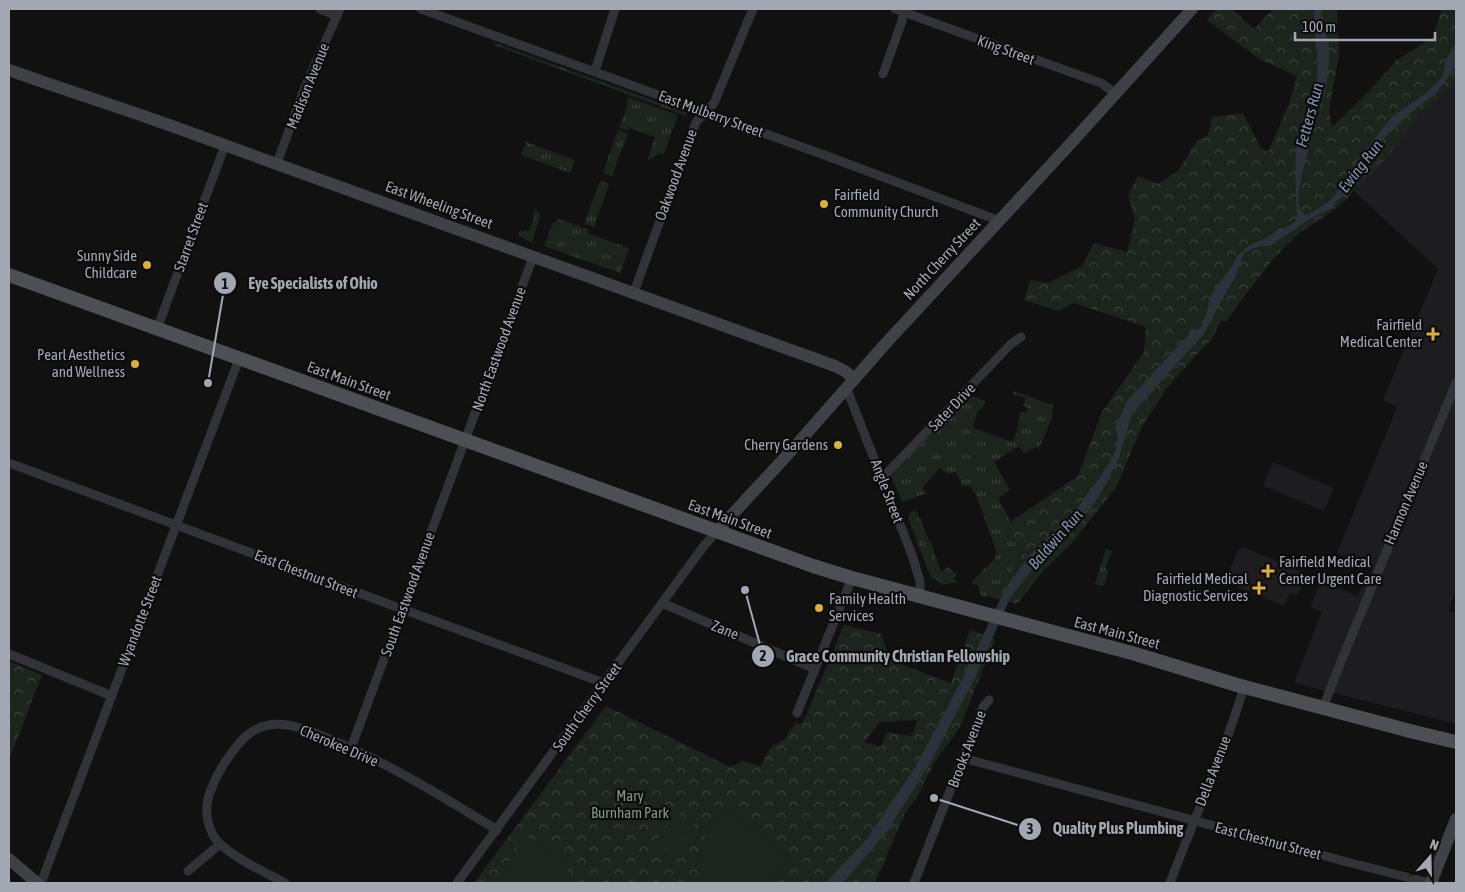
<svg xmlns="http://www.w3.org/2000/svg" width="1465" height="892" font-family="'Asap Condensed',sans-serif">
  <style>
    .built { fill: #1d1d1f }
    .grass { fill: url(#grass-tufts) }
    .forest { fill: url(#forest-crowns); fill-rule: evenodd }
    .garden { fill: #1d241e }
    .water { fill: #2c3239 }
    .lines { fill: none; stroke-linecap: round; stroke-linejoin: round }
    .street { stroke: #323336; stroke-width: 9 }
    .secondary { stroke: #404146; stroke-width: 12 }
    .primary { stroke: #4e4f55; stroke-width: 14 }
    .poi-dot { fill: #dcb03e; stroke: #0c0c0d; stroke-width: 2 }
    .labels { text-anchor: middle; stroke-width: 4.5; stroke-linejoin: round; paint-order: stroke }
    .street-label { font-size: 15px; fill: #a3a7b1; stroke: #0c0c0d }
    .poi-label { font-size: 15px; fill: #a3a7b1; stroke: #0c0c0d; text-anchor: end }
    .park-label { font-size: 15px; fill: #7c9a80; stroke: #0c0c0d }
    .water-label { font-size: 16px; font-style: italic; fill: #7e92a9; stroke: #0c0c0d }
    .leader { fill: none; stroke: #a3a7b1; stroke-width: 2 }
    .callout-dot { fill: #a3a7b1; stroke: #0c0c0d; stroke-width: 2 }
    .mark-label { font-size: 15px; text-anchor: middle; font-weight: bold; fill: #111 }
    .callout-label { font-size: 16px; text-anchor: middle; font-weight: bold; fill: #a3a7b1; stroke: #0c0c0d; stroke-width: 4.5; stroke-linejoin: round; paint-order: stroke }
  </style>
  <defs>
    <pattern id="grass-tufts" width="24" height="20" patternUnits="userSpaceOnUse" patternTransform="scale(1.25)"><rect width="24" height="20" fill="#1d241e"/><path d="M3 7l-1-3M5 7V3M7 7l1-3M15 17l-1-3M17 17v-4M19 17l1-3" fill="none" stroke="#3b413c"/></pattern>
    <pattern id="forest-crowns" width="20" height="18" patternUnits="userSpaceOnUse" patternTransform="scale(1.25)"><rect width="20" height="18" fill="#1d241e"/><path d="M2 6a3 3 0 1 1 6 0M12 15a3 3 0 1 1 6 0" fill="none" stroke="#3b413c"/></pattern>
  </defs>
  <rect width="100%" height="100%" fill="#111112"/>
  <g class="built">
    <polygon points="1456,59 1456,587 1449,611 1456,614 1456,724 1294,683 1322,612 1310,607 1321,582 1357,596 1373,569 1337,553 1397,407 1383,400 1438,269 1340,178"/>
    <polygon points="1273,462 1334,488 1324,511 1263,486"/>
    <polygon points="1242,546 1306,574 1297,596 1290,593 1284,606 1226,582 1227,580 1226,579 1239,548 1241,549"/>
  </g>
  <g class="grass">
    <polygon points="495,43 688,113 686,116 494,45"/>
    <polygon points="628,97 678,115 664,154 660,153 647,161 655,137 630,128 628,131 619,128 626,109"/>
    <polygon points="618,130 628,133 612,176 603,173"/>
    <polygon points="526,142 575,160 570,173 521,155"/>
    <polygon points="600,181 609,184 594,227 584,224"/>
    <polygon points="533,208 539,212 540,216 532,242 518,236 520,231 523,232 524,230 529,231 534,218 533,217 535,212"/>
    <polygon points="559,219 588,229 588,233 590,234 629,248 620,273 544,246 553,223"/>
    <path d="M 1014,391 L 1053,405 L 1052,418 L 1040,446 L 1024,453 L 1019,446 L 994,462 L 1010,490 L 998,499 C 1010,517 1010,518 1009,539 L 1031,550 L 990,596 L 985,597 L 981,595 L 978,585 L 972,584 C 978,570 994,565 997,553 L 976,495 C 972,488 970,485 962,486 L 956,472 L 948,474 L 940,468 L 922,488 L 927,493 L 902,502 L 891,476 L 891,472 L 963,399 L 969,395 L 986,401 L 981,410 L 978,410 L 973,428 L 1013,442 L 1019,423 L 1018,422 L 1021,411 L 1026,413 L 1028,408 L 1023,406 L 1026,398 L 1013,394 Z"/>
    <polygon points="916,511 918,512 917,515 920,518 927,536 931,543 941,572 948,567 957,575 954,579 959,583 950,583 943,585 935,579 931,578 908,518 910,512"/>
    <polygon points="1106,549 1112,551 1105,569 1109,570 1104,585 1102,586 1095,584"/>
  </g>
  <g class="forest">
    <polygon points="1216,9 1232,9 1254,29 1273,9 1337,9 1339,55 1329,109 1332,127 1369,91 1396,61 1433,37 1442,9 1456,9 1456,79 1441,96 1422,110 1397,145 1376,170 1357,185 1349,197 1329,214 1299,233 1274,258 1239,303 1226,322 1221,321 1212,339 1196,355 1167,388 1141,428 1117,486 1072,543 1044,570 1017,604 989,597 1031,550 1009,539 1010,522 1078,476 1102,412 1144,352 1146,327 1074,303 1058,311 1024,300 1030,280 1048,283 1082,266 1094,243 1127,252 1135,219 1128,195 1138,176 1158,184 1178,171 1197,141 1208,135 1212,117 1243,113 1260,147 1268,152 1289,104 1297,76 1259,59 1207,20"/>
    <path d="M 844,625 L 881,634 L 890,660 L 951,683 L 970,630 L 995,639 L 960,727 L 934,763 L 917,797 L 905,813 L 875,883 L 474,883 L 606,706 L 731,767 L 743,761 L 761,766 L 771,747 L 785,739 L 790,729 L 792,730 L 795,722 L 801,724 L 805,718 ZM 917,720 L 912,736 L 887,732 L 881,747 L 864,742 L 880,722 Z"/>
    <polygon points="9,661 42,675 11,755 9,754"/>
  </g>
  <g class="garden">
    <polygon points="676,812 695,824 674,856 655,843"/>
    <path d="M 727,812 L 735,813 L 784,852 L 787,863 L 770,883 L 702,883 C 688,859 706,827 727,812 Z"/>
    <path d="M 525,836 C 548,844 565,860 574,883 L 495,883 Z"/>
  </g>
  <path class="water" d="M 1314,9 L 1322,9 L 1320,21 C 1332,38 1330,61 1327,80 C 1326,85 1326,91 1324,95 C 1321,102 1313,108 1312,115 C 1309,127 1310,140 1308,153 C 1305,166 1288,212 1308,215 L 1329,201 L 1336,194 L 1355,163 L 1392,117 L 1426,93 L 1443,76 L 1446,60 L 1456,42 L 1456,67 L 1437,92 L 1414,110 L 1380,142 L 1373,147 L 1342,197 L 1336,201 L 1333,208 L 1311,218 L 1270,246 L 1260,246 L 1244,253 L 1236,275 L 1203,335 L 1132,414 L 1119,458 L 1106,484 L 1092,507 L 1064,539 L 1031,571 L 1010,598 L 973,682 L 929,765 L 888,830 L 843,883 L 825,883 L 866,840 L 914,769 L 961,682 L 1006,587 L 1030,555 L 1076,510 L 1107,467 L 1116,450 L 1118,436 L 1115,427 L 1128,400 L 1192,331 L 1201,328 L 1206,316 L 1211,295 L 1232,266 L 1237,256 L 1248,246 L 1264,239 L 1281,229 L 1291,225 L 1297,220 L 1295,171 L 1296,147 L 1305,111 L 1315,98 L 1318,62 L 1315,38 L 1317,27 L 1314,21 Z"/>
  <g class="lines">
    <g class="street">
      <polyline points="320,9 337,16"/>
      <polyline points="421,9 827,156 1000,221"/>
      <polyline points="895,9 1101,83 1115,93"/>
      <polyline points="595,71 615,9"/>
      <polyline points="883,74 902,21 904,9"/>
      <polyline points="277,163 305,87 340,9"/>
      <polyline points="634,292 696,122 714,103 753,9"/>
      <polyline points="157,329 225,145"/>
      <polyline points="846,387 912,555 920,581 920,596"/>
      <polyline points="9,463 402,609 604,683"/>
      <polyline points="882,478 1011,344 1021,337"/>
      <polyline points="662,603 815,669"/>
      <polyline points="9,654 112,696"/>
      <polyline points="1323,708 1338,669 1456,383"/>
      <polyline points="797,713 852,578"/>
      <polyline points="351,748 533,257"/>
      <polyline points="963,758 1347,862 1430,883"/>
      <polyline points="188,871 220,844"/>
      <polyline points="41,883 239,359"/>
      <path d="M 285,883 C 266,873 223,853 213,835 C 200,809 209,790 222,767 C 238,742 253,720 287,725 C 304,727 321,736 337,742 C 393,766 445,798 497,830"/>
      <polyline points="457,883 703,547 717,531"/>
      <polyline points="914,883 980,714 983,707 989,700"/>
      <path d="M 1170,883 C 1194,818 1224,754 1244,687"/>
    </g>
    <g class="secondary">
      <path d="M 9,70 C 62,89 116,106 169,125 L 835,366 L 845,371 L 854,379"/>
      <polyline points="717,531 791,451 887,342 1072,142 1192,9"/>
      <polyline points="9,859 37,883"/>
      <polyline points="1431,883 1456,819"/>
    </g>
    <polyline class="primary" points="9,275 813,566 852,578 1132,653 1237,685 1414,732 1456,742"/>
  </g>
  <g class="poi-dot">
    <circle cx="824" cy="204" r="5"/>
    <circle cx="147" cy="265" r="5"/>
    <path d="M1430.5 326.5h5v5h5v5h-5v5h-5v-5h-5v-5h5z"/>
    <circle cx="135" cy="364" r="5"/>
    <circle cx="838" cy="445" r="5"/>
    <path d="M1265.5 563.5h5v5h5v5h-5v5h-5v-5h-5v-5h5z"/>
    <path d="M1256.5 580.5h5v5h5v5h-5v5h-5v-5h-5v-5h5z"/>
    <circle cx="819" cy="608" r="5"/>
  </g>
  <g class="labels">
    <g class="street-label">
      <text transform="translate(1006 50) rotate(20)" y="5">King Street</text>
      <text transform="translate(308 86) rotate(-68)" y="5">Madison Avenue</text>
      <text transform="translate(711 114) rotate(20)" y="5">East Mulberry Street</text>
      <text transform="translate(676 175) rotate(-70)" y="5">Oakwood Avenue</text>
      <text transform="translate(439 205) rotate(20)" y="5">East Wheeling Street</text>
      <text transform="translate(191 237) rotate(-70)" y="5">Starret Street</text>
      <text transform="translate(942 259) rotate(-47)" y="5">North Cherry Street</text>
      <text transform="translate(499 349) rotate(-70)" y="5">North Eastwood Avenue</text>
      <text transform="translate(349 381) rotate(20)" y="5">East Main Street</text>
      <text transform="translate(952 407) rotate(-46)" y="5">Sater Drive</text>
      <text transform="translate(887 491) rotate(69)" y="5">Angle Street</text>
      <text transform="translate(1406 503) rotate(-67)" y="5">Harmon Avenue</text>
      <text transform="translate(730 519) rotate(20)" y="5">East Main Street</text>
      <text transform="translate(306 574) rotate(21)" y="5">East Chestnut Street</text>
      <text transform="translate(408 594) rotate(-70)" y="5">South Eastwood Avenue</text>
      <text transform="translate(140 621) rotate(-69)" y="5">Wyandotte Street</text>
      <text transform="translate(725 630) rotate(22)" y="5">Zane</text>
      <text transform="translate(1117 633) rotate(15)" y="5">East Main Street</text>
      <text transform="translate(587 707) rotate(-54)" y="5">South Cherry Street</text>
      <text transform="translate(339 746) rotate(23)" y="5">Cherokee Drive</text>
      <text transform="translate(967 749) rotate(-69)" y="5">Brooks Avenue</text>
      <text transform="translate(1213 771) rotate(-69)" y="5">Della Avenue</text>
      <text transform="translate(1268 841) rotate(15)" y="5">East Chestnut Street</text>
    </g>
    <g class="poi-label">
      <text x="834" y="200" text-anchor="start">Fairfield<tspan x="834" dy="17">Community Church</tspan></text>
      <text x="137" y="261">Sunny Side<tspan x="137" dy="17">Childcare</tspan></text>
      <text x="1422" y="330">Fairfield<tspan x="1422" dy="17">Medical Center</tspan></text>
      <text x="125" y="360">Pearl Aesthetics<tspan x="125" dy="17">and Wellness</tspan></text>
      <text x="828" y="450">Cherry Gardens</text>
      <text x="1279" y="567" text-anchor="start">Fairfield Medical<tspan x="1279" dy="17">Center Urgent Care</tspan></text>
      <text x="1248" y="584">Fairfield Medical<tspan x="1248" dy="17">Diagnostic Services</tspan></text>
      <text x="829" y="604" text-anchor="start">Family Health<tspan x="829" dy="17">Services</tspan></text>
    </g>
    <g class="park-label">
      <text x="630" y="801">Mary<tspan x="630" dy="17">Burnham Park</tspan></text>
    </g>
    <g class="water-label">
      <text transform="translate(1309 115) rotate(-75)" y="6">Fetters Run</text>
      <text transform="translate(1360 166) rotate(-52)" y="6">Ewing Run</text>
      <text transform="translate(1055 539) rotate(-49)" y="6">Baldwin Run</text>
    </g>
  </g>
  <path class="leader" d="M208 383L225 283M745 590L763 656M934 798L1030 829"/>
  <g class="callout-dot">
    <circle cx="208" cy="383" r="5"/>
    <circle cx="745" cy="590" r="5"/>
    <circle cx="934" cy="798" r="5"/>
    <circle cx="225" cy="283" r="12"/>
    <circle cx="763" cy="656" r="12"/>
    <circle cx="1030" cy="829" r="12"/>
  </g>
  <g class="mark-label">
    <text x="225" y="289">1</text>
    <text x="763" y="661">2</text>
    <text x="1030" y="834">3</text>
  </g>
  <g class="callout-label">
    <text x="313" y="289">Eye Specialists of Ohio</text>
    <text x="898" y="662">Grace Community Christian Fellowship</text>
    <text x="1118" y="834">Quality Plus Plumbing</text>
  </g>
  <rect width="1465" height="892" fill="none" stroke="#a3a7b1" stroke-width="20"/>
  <g transform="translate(1430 857) rotate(20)" stroke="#0c0c0d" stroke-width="4" paint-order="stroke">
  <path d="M0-4L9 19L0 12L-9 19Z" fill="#a3a7b1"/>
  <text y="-8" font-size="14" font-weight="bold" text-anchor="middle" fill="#a3a7b1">N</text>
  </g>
  <path d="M1295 32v8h140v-8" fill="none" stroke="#a3a7b1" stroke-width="2.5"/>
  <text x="1302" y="32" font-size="15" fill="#a3a7b1" stroke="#0c0c0d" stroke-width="4" paint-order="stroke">100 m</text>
</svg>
